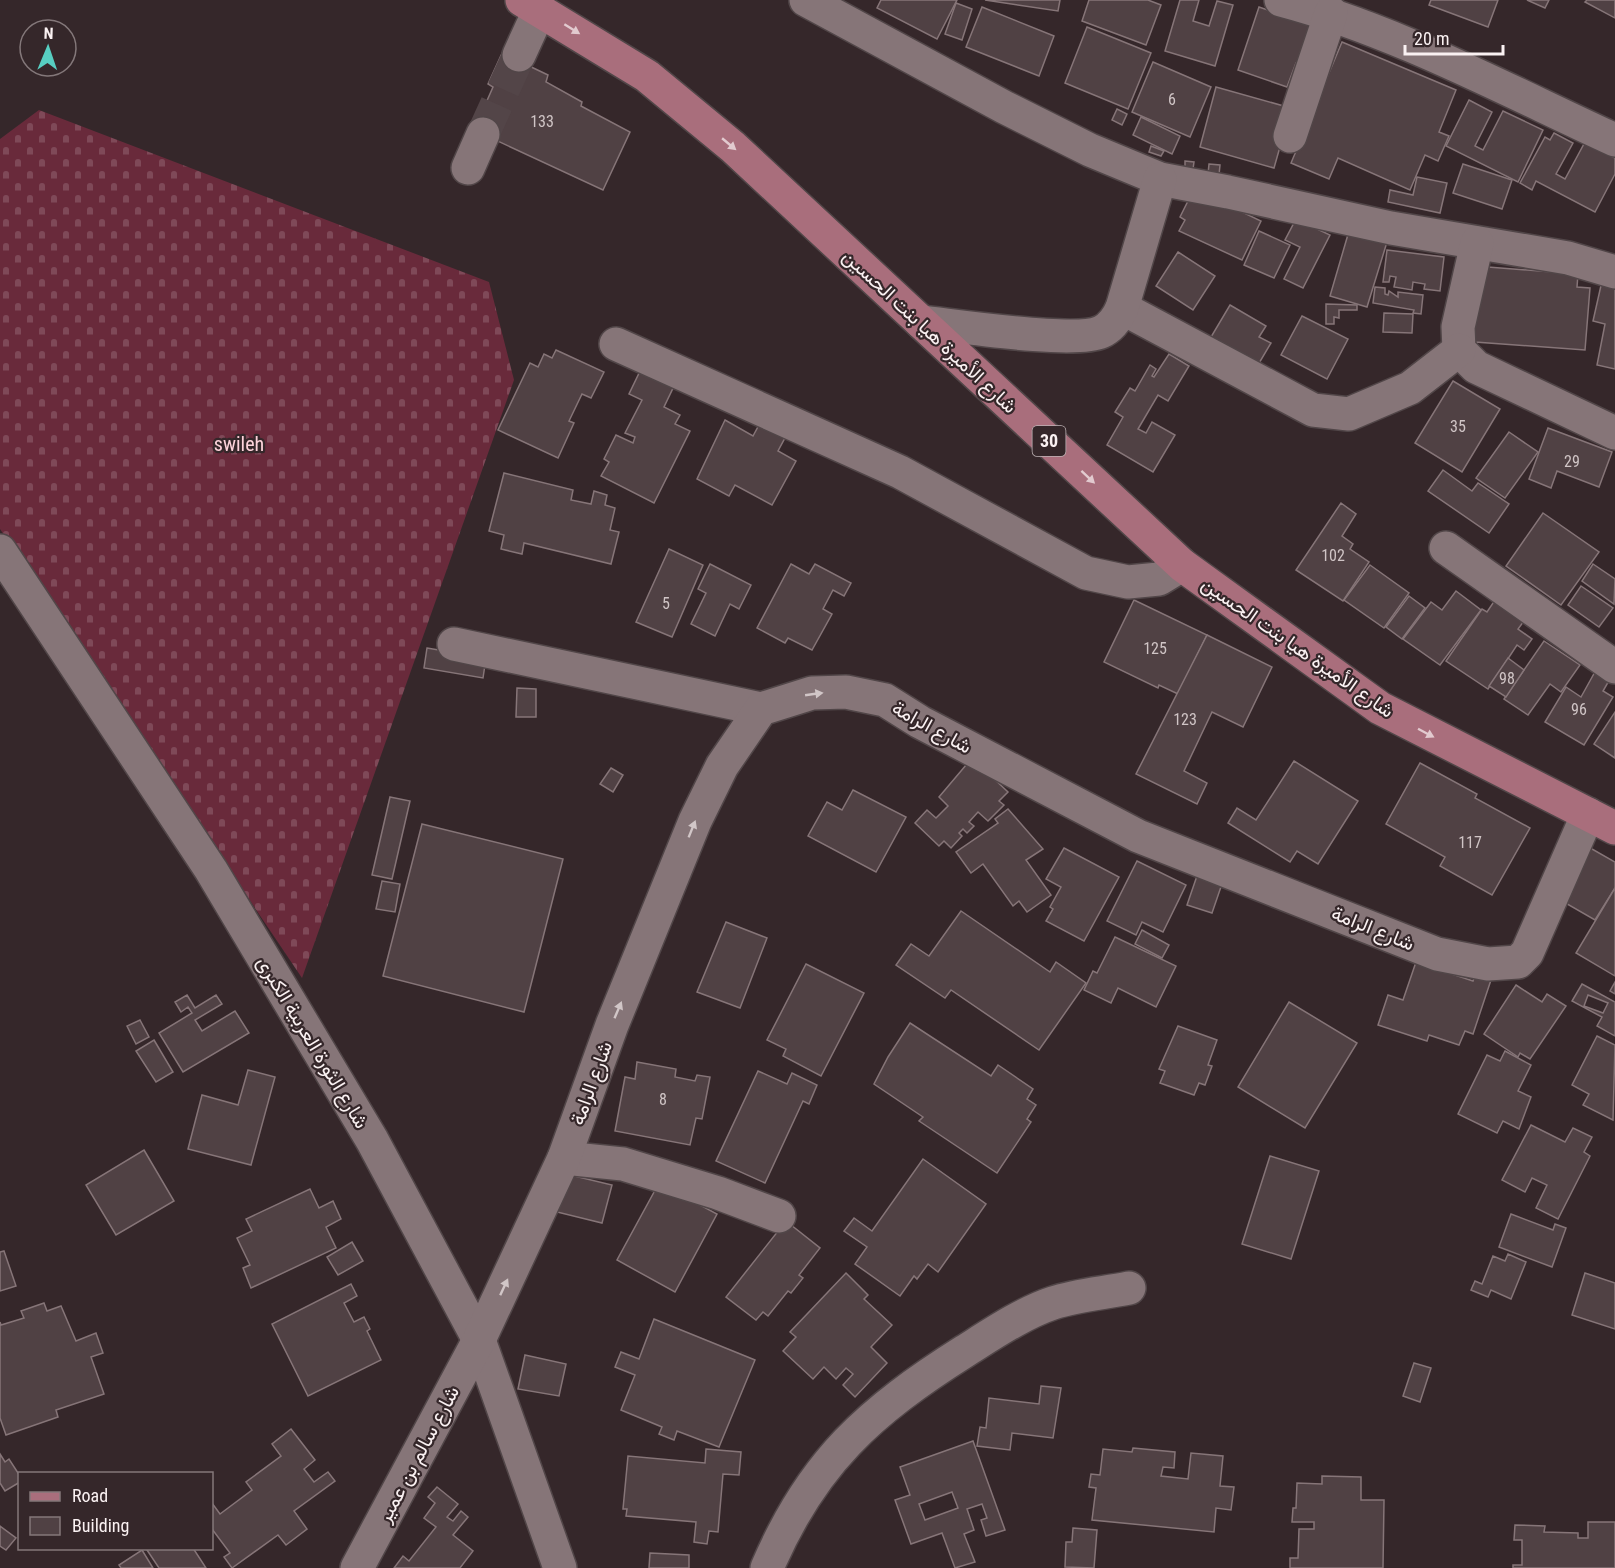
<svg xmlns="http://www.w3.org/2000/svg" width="1615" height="1568" font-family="'Roboto Condensed',Vazirmatn,sans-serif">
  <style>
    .cemetery { fill: url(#cemetery-stones) }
    .building { fill: #504144; stroke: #867578; stroke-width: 1.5; fill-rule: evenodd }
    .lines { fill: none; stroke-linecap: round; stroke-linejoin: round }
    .minor-tunnel { stroke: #534548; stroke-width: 33; stroke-dasharray: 33 16; stroke-linecap: butt }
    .minor-casing { stroke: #514648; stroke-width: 36 }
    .major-casing { stroke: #514648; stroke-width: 36 }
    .minor { stroke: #867578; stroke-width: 33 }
    .major { stroke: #a96e7c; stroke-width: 33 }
    .oneway { fill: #e2cacf }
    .oneway2 { fill: #d1c6c7 }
    .labels { text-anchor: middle; stroke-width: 4.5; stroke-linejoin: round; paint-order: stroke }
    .number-label { font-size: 16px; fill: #d0c5c6 }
    .shield { fill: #35272a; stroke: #bfb4b6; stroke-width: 1.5 }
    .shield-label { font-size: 18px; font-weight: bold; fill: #faf1f2 }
    .street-label { font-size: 20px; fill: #faf1f2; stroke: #35272a }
    .park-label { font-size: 20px; fill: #fed3db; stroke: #35272a }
  </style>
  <defs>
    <pattern id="cemetery-stones" width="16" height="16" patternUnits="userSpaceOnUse" patternTransform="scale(1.5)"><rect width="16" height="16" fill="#692a3b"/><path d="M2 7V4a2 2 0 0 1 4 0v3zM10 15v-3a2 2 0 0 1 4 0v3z" fill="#7f4958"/></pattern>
  </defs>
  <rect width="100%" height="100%" fill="#35272a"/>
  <polygon class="cemetery" points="39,110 489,282 514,380 302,978 0,529 0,139"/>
  <g class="building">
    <polygon points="881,0 957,0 937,39 877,8"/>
    <polygon points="985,0 1060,0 1058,11"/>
    <polygon points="1089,0 1148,0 1161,5 1146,45 1082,21"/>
    <polygon points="1180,0 1199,0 1193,21 1209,26 1217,1 1233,5 1215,66 1165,51"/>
    <polygon points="1431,0 1498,0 1488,27 1429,5"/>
    <polygon points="1527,0 1549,0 1545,8"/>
    <polygon points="1587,0 1615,0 1615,18 1585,2"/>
    <polygon points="956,3 972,9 962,40 945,34"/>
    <polygon points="982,7 1054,36 1039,76 966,47"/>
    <polygon points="1259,7 1322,29 1309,67 1296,63 1287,87 1238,70"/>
    <polygon points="1087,27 1151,53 1128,109 1065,83"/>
    <polygon points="1342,42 1456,90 1439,132 1449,136 1438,161 1425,155 1410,190 1338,158 1329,179 1291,163"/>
    <polygon points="504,49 525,64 548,75 546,82 582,102 581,106 630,132 603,190 474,130 493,87 488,84"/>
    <polygon points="1153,62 1211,87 1190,137 1132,112"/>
    <polygon points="1216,87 1291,108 1274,168 1200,147"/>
    <polygon points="1469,100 1492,112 1475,146 1483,150 1503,111 1543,130 1518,182 1446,146"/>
    <polygon points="1117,109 1127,114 1122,125 1112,120"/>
    <polygon points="1141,117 1180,136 1172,154 1133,135"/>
    <polygon points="1554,133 1573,143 1556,174 1565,179 1585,142 1615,158 1615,174 1595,212 1536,181 1532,190 1520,183 1545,137 1550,140"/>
    <polygon points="1151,146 1164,151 1161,156 1149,152"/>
    <polygon points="1185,161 1194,162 1193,169 1185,169"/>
    <polygon points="1209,164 1220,165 1219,175 1208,174"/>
    <polygon points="1463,164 1512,180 1502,209 1453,193"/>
    <polygon points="1417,177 1447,183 1440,213 1388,202 1390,190 1413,195"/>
    <polygon points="1194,189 1261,221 1242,260 1179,231 1185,220 1180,217"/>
    <polygon points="1296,219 1330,235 1303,288 1284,279 1300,247 1285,240"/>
    <polygon points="1259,231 1290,245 1274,278 1244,265"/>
    <polygon points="1349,231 1387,242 1367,307 1330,296"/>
    <polygon points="1387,250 1444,257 1440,291 1424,289 1425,284 1413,282 1412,290 1394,287 1396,277 1390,276 1389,282 1383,282"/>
    <polygon points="1178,252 1215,276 1193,310 1156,286"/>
    <polygon points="1475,266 1578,274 1577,287 1590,288 1585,350 1475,342 1475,332 1470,332"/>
    <polygon points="1602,281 1615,284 1615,369 1597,365 1605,324 1593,321"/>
    <polygon points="1375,287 1385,288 1385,294 1388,295 1389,291 1398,297 1398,292 1423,295 1421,314 1413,313 1414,310 1373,303"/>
    <polygon points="1326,304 1357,305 1357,310 1339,310 1339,318 1334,317 1334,324 1326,324"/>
    <polygon points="1230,305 1266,326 1259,337 1271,343 1258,365 1211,337"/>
    <polygon points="1384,313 1413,314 1412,333 1383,332"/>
    <polygon points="1302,316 1348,339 1327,379 1281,355"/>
    <polygon points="556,350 604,372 591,398 582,394 569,421 574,423 558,458 498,430 530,363 538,367 544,354 552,358"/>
    <polygon points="1169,354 1189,366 1168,401 1158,395 1138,429 1146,433 1152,422 1175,435 1153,472 1107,445 1123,417 1115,412 1130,388 1135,391 1150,365 1156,369 1152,376 1154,377"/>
    <polygon points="642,367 675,384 664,407 680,415 675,424 690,431 654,503 601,476 609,462 604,459 616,435 633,443 635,437 625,433 642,400 629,394"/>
    <polygon points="1453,381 1500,409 1462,472 1415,443"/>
    <polygon points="725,420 753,436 760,423 786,436 778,451 796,461 772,505 735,485 729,496 697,479"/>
    <polygon points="1548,428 1612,452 1599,487 1557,471 1551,488 1529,479"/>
    <polygon points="1509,432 1538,452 1505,498 1476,478"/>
    <polygon points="1443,470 1472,491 1478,483 1509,504 1489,533 1428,491"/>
    <polygon points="504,473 573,490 571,500 591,504 594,491 607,495 605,505 615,508 610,530 619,532 611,564 524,543 522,554 501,549 504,535 489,531"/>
    <polygon points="1341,503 1356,514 1342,536 1353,544 1350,549 1369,562 1343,601 1296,570"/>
    <polygon points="1543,513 1599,552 1561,605 1506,566"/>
    <polygon points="669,549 703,565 672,637 636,622"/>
    <polygon points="710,564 751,585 739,609 730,604 715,636 691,624 706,593 698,589"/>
    <polygon points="791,564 809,574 815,564 851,583 844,596 833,590 823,609 832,614 812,650 788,638 785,643 757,628"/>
    <polygon points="1593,564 1615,579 1614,604 1582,581"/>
    <polygon points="1370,565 1409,593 1384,628 1344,600"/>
    <polygon points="1581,586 1613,608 1599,627 1568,605"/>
    <polygon points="1456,591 1481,610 1440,665 1403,639 1431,602 1442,610"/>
    <polygon points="1409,596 1425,608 1402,639 1386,627"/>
    <polygon points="1134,600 1207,635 1178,694 1159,685 1158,688 1104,662"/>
    <polygon points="1495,600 1524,621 1518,629 1532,639 1524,650 1517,645 1488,689 1446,661 1482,609 1487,612"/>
    <polygon points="1207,635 1272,667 1243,727 1212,712 1184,771 1207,783 1197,804 1136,774"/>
    <polygon points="1544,641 1580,665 1561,692 1550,684 1528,715 1504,699"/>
    <polygon points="427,648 486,658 483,678 424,668"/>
    <polygon points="1508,658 1524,670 1506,697 1489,686"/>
    <polygon points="1596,670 1610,679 1603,691 1613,697 1584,745 1545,722 1566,687 1581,697"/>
    <polygon points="517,688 536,689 536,717 516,717"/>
    <polygon points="1615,712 1615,758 1594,744"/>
    <polygon points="972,758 1008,792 999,801 1004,805 988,821 978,812 969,822 974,826 967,833 963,829 959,833 962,836 951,848 944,841 939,846 915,823 927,810 936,818 948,806 939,797"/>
    <polygon points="1294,761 1358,801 1318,864 1297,851 1290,862 1228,823 1237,808 1256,820"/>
    <polygon points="1420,763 1477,794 1475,798 1530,828 1492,895 1440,866 1445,857 1386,824"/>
    <polygon points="611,768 623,775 613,792 600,784"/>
    <polygon points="853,790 906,817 876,872 808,836 827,802 842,810"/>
    <polygon points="390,797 410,801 392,879 372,875"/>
    <polygon points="1008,809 1043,849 1026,860 1051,895 1027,912 1019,901 1013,906 983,864 971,873 956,852 998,823 995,819"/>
    <polygon points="422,824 563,859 524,1012 383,976"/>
    <polygon points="1585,845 1615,862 1615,888 1595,920 1555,897"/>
    <polygon points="1064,848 1119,877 1084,941 1046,921 1053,909 1050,907 1061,887 1046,879"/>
    <polygon points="1137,861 1186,885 1163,932 1142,922 1136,935 1107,921"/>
    <polygon points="1199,870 1224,878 1212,913 1187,905"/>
    <polygon points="382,881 400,884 395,912 376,909"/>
    <polygon points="1615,888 1615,976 1576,953"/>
    <polygon points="961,911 1050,972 1056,962 1086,983 1039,1050 951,990 945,998 896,965 911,944 929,956"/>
    <polygon points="726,922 767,938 740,1008 697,992"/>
    <polygon points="1142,930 1169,945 1162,958 1135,944"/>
    <polygon points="1115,937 1176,966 1156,1007 1118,988 1111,1003 1084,990 1093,971 1097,973"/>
    <polygon points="1416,962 1473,981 1479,963 1495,968 1473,1034 1465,1031 1459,1045 1429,1035 1427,1041 1378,1025 1388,995 1403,1000"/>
    <polygon points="806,964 864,993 821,1076 783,1056 786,1049 767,1040"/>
    <polygon points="1615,982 1615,994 1610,991"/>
    <path d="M 1582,984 L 1615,1002 L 1615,1036 L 1597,1026 L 1602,1017 L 1572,1001 ZM 1588,995 L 1608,1003 L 1603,1013 L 1584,1006 Z"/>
    <polygon points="1516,985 1542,1002 1547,994 1566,1006 1530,1059 1520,1053 1518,1057 1484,1034"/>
    <polygon points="187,995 195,1008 216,995 222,1004 195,1020 202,1031 235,1011 249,1033 183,1072 159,1033 192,1013 188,1007 181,1012 175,1002"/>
    <polygon points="1289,1002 1357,1043 1305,1128 1238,1087"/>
    <polygon points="140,1020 149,1037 136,1044 127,1026"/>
    <polygon points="910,1023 991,1076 998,1065 1033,1089 1027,1099 1036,1105 1027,1119 1031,1122 997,1173 919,1121 923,1117 874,1084 888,1057"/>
    <polygon points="1178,1026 1217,1040 1208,1065 1212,1066 1205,1085 1199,1083 1194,1095 1160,1083 1165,1071 1159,1069"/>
    <polygon points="1597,1036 1615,1045 1613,1120 1583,1105 1589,1094 1572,1085"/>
    <polygon points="154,1040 173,1072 156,1082 136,1051"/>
    <polygon points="1505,1051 1531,1065 1518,1091 1531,1097 1519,1129 1503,1121 1497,1133 1458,1114 1487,1055 1500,1061"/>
    <polygon points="637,1062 676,1069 675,1077 695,1081 697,1075 710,1077 702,1119 696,1118 690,1145 615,1131 625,1077 635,1079"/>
    <polygon points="248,1070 275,1077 251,1165 188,1149 202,1095 238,1105"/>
    <polygon points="758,1071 787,1084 792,1073 817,1085 809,1104 803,1101 765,1183 716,1161"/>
    <polygon points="1531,1125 1565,1142 1573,1128 1592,1137 1584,1152 1590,1156 1558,1219 1536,1208 1547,1185 1532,1178 1525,1192 1502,1180"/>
    <polygon points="144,1150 174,1201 116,1235 86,1185"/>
    <polygon points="1270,1156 1319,1171 1291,1259 1242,1244"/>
    <polygon points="923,1159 986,1204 938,1272 928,1264 917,1279 914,1276 900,1296 855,1264 867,1247 844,1231 854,1218 872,1231"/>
    <polygon points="566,1174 612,1185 602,1223 557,1212"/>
    <polygon points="659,1183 717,1214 675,1292 617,1260"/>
    <polygon points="310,1189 319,1208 333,1201 341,1219 326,1227 336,1248 251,1288 243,1268 250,1265 237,1238 252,1231 246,1219"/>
    <polygon points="1511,1214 1553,1230 1555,1224 1566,1228 1552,1267 1499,1247"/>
    <polygon points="786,1221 820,1248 799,1275 803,1278 791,1293 788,1291 768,1316 763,1312 756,1320 726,1297"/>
    <polygon points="352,1242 363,1261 338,1275 327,1257"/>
    <polygon points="4,1251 16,1286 0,1291 0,1252"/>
    <polygon points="1508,1254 1526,1262 1511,1299 1491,1290 1488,1297 1471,1290 1475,1281 1482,1284 1493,1256 1505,1261"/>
    <polygon points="846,1273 868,1295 864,1299 892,1325 871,1347 887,1363 855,1397 843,1385 853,1374 846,1368 836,1379 824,1367 813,1379 783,1351 796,1337 790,1332"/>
    <polygon points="1585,1273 1615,1283 1615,1329 1572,1315"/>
    <polygon points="351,1284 357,1296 344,1303 354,1322 364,1317 370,1329 367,1331 381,1360 308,1396 272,1324"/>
    <polygon points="44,1303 47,1311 61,1306 76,1341 96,1333 103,1353 91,1357 104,1394 56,1410 58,1417 6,1435 0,1418 0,1322 1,1325 24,1318 21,1311"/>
    <polygon points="654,1319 755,1360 719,1447 677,1431 674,1440 659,1434 662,1427 621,1410 635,1375 615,1367 621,1352 639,1359"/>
    <polygon points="525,1355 566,1364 559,1396 518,1389"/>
    <polygon points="1414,1363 1431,1368 1420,1402 1403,1396"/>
    <polygon points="1041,1386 1061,1388 1053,1438 1012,1433 1010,1450 977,1446 980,1427 986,1428 989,1398 1039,1404"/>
    <polygon points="291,1429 315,1460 304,1469 314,1482 328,1472 335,1481 294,1511 307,1529 286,1545 278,1535 232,1568 224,1557 230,1553 212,1529 212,1503 220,1514 252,1490 246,1482 281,1456 272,1444"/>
    <path d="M 973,1441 L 1005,1530 L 986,1536 L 981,1520 L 987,1518 L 982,1504 L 967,1509 L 974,1530 L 964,1534 L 975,1562 L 955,1568 L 942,1533 L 911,1544 L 895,1500 L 910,1495 L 900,1467 ZM 952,1492 L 958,1508 L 925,1520 L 919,1504 Z"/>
    <polygon points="1133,1448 1175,1452 1174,1468 1163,1467 1161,1476 1188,1479 1191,1453 1223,1456 1220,1486 1234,1487 1231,1510 1216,1508 1214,1532 1092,1520 1096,1488 1089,1487 1091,1474 1100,1475 1103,1449 1132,1452"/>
    <polygon points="706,1449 741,1452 739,1475 723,1474 718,1532 709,1531 707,1544 694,1542 696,1522 626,1516 627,1509 623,1509 628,1456 705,1463"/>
    <polygon points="0,1454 5,1462 9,1459 20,1476 20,1482 5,1491 0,1483"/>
    <polygon points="1322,1476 1361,1477 1361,1500 1384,1500 1383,1568 1290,1568 1290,1558 1298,1558 1299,1529 1314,1529 1314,1522 1292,1522 1293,1508 1296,1508 1297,1483 1322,1484"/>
    <polygon points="437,1487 458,1504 447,1517 453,1521 461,1511 468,1517 453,1535 473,1551 460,1568 394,1568 403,1556 409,1561 436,1527 424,1518 435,1503 428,1497"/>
    <polygon points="1588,1522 1615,1522 1615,1568 1513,1568 1513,1565 1522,1565 1522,1540 1514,1540 1515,1525 1545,1526 1544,1532 1578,1533 1578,1538 1588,1538"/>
    <polygon points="0,1526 16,1538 6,1550 0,1546"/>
    <polygon points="1073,1528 1097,1530 1094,1568 1065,1567 1066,1542 1072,1542"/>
    <polygon points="151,1548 193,1548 206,1568 159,1568 147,1550"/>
    <polygon points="142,1550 153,1568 121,1568 119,1565"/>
    <polygon points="650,1553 689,1555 689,1568 649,1568"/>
  </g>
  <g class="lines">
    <polyline class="minor-tunnel" points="483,134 519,55"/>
    <defs>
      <g id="minor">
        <polyline points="806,0 1004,107 1090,150 1160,179 1228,192 1391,228 1568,258 1615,272"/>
        <path d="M 1281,0 C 1395,30 1508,91 1615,140"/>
        <polyline points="519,55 540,9"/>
        <polyline points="1290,136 1331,13"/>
        <polyline points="468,168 483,134"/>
        <polyline points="1477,243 1458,327 1459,350 1476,367 1615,433"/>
        <polyline points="1122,308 1313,410 1349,414 1410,388 1459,350"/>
        <path d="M 921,322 C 958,326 1074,344 1101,332 C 1112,327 1118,317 1122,308 L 1160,179"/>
        <polyline points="616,344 900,472 1086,573 1128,582 1159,579 1182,565"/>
        <polyline points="1446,548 1615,667"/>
        <polyline points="0,551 211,870 372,1140 479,1340 560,1568"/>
        <polyline points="454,644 761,709"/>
        <polyline points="564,1158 623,1164 718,1193 779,1216"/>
        <polyline points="357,1568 479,1340 564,1158 612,1025 695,821 722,766 761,709 812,693 846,692 885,700 920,722 1138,836 1437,954 1488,964 1518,962 1527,953 1588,814"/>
        <path d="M 767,1568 C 812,1462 870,1411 965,1351 C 992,1334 1023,1313 1053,1303 C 1077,1295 1105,1293 1129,1288"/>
      </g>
      <polyline id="major" points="522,0 647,76 733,147 1182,565 1380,708 1615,828"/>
    </defs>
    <use href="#minor" class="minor-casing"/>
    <use href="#major" class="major-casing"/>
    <use href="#minor" class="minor"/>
    <use href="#major" class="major"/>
  </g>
  <defs><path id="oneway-solid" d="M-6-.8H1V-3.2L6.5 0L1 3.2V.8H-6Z" transform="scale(1.5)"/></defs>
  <g class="oneway">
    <use href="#oneway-solid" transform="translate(572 29) rotate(32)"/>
    <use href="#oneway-solid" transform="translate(729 144) rotate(40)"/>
    <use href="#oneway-solid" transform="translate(1088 477) rotate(43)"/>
    <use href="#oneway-solid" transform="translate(1426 733) rotate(28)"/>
  </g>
  <g class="oneway2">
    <use href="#oneway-solid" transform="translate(814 694) rotate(-8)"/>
    <use href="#oneway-solid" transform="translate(692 829) rotate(-68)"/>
    <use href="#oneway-solid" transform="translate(618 1010) rotate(-67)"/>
    <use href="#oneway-solid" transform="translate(504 1287) rotate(-65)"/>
  </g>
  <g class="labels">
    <g class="number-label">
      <text x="1172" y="105">6</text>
      <text x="542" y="127">133</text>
      <text x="1458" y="432">35</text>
      <text x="1572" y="467">29</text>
      <text x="1333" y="561">102</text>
      <text x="666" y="609">5</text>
      <text x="1155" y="654">125</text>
      <text x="1507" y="684">98</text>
      <text x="1579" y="715">96</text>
      <text x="1185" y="725">123</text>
      <text x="1470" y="848">117</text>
      <text x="663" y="1105">8</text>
    </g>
    <rect class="shield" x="1032.5" y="426" width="33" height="30" rx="4.5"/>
    <g class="shield-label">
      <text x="1049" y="447">30</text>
    </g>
    <g class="street-label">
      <text transform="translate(930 331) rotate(43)" y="7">شارع الأميرة هيا بنت الحسين</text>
      <text transform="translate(1298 647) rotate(35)" y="7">شارع الأميرة هيا بنت الحسين</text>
      <text transform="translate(932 727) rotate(29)" y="7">شارع الرامة</text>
      <text transform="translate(1373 928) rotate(22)" y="7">شارع الرامة</text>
      <text transform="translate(313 1042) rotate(59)" y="7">شارع الثورة العربية الكبرى</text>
      <text transform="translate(591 1083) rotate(-70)" y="7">شارع الرامة</text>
      <text transform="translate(418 1454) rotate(-62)" y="7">شارع سالم بن عمير</text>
    </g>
    <g class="park-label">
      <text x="239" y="451">swileh</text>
    </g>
  </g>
  <rect x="18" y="1472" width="195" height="78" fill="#35272a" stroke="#84787a" stroke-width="1.5"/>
  <rect x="30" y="1492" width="30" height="9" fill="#a96e7c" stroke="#84787a" stroke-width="1.5"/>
  <text x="72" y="1502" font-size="18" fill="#faf1f2">Road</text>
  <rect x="30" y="1517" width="30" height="18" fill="#504144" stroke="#84787a" stroke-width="1.5"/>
  <text x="72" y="1532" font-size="18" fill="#faf1f2">Building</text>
  <g transform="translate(48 48) rotate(2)"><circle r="28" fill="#35272a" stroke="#84787a" stroke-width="1.5"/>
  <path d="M0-4.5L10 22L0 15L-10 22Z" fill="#57cec1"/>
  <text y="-9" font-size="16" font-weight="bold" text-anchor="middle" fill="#faf1f2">N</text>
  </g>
  <path d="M1405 45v9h98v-9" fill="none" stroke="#faf1f2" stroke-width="3"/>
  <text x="1414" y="45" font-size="18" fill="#faf1f2" stroke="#35272a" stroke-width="4.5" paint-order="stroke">20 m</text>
</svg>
